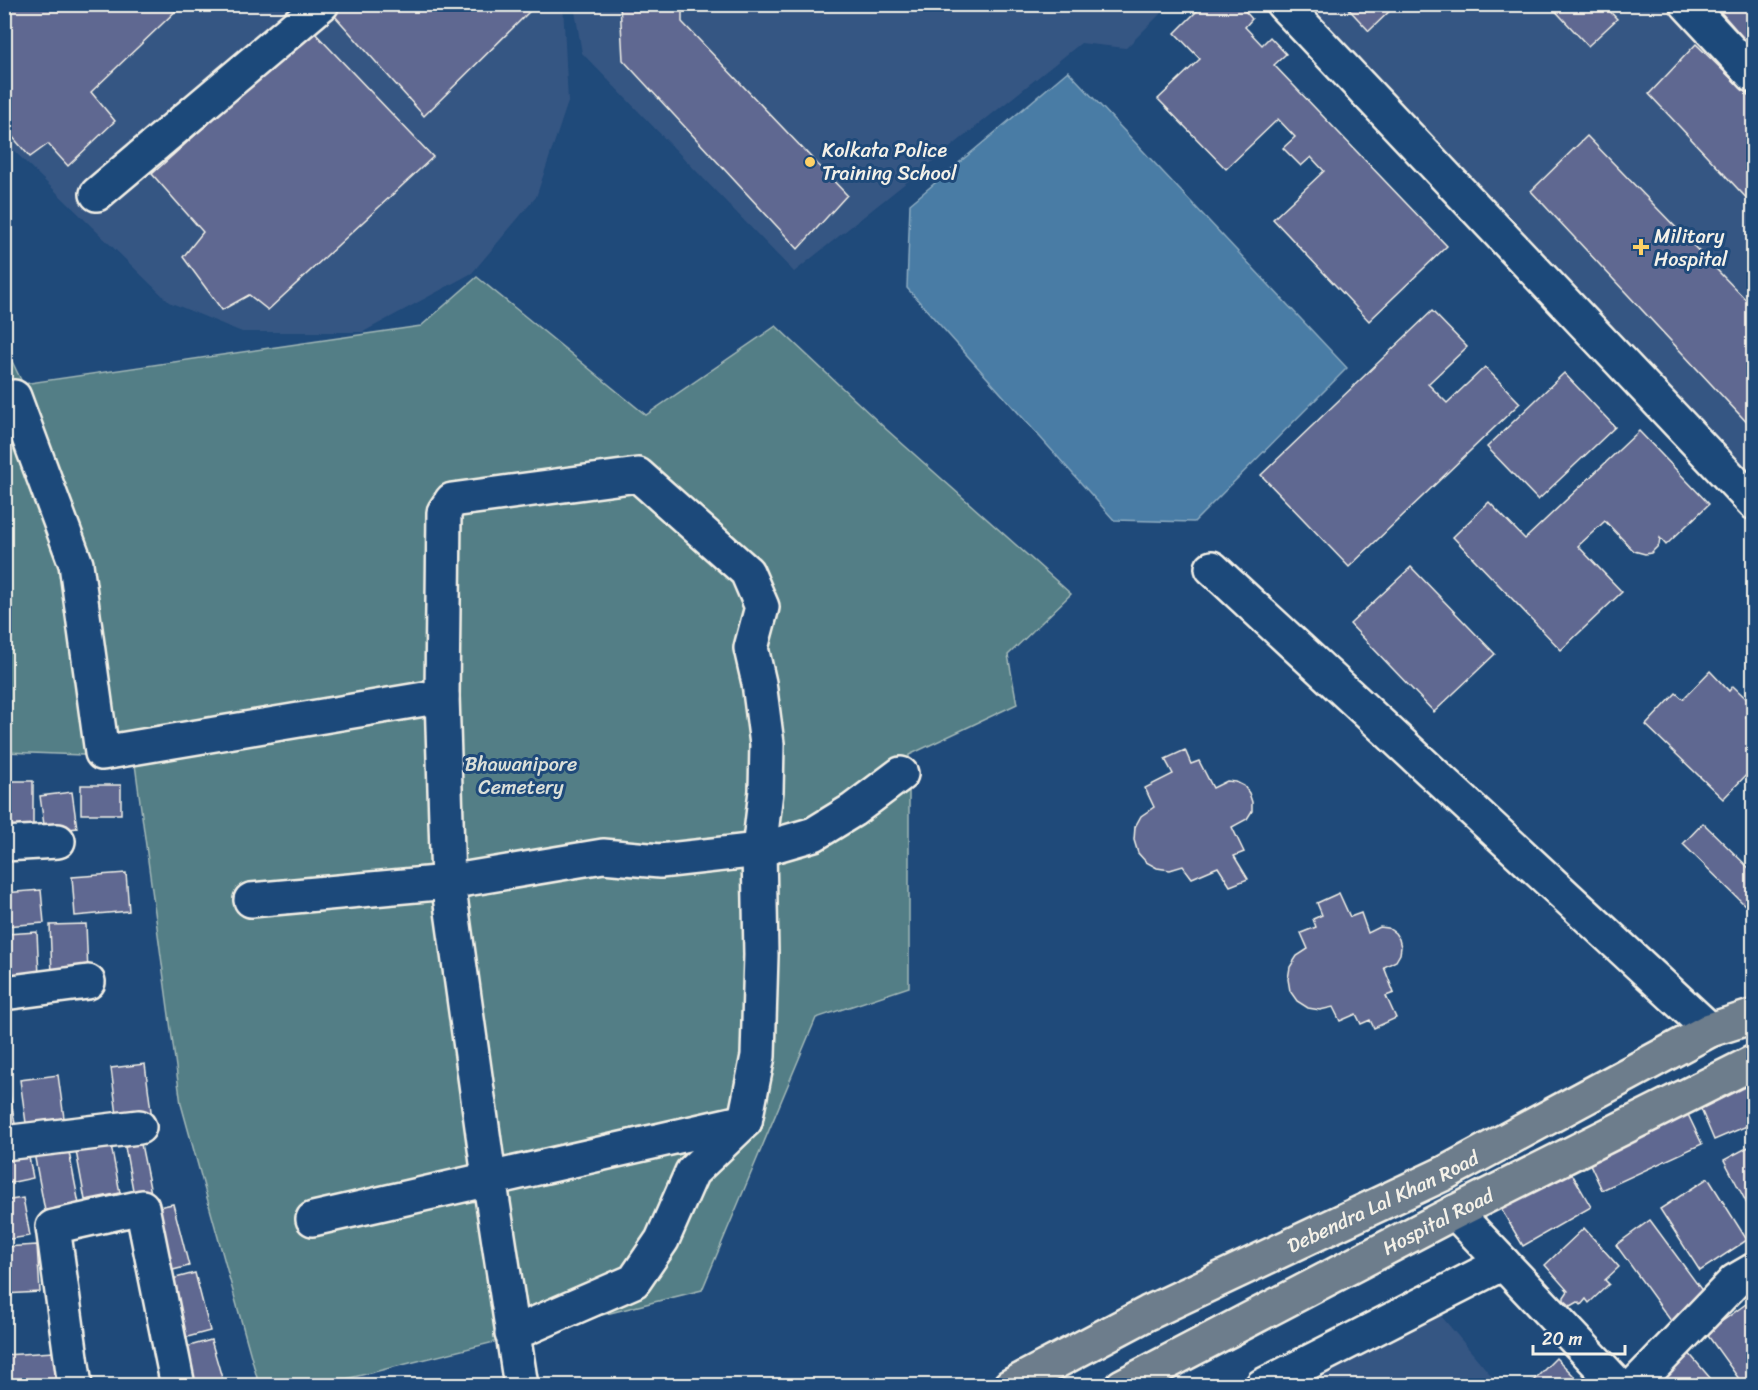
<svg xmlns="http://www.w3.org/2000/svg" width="1758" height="1390" font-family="Sriracha,sans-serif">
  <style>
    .built { fill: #365683 }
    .green { fill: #527e86; stroke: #a3b8b7; stroke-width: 1.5 }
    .water { fill: #487ca5; stroke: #8dabc0; stroke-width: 1.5 }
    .building { fill: #5f6891; stroke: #f4f1e8; stroke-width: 1.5 }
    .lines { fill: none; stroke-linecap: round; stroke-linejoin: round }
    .minor-casing { stroke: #f4f1e8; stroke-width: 38 }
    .major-casing { stroke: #f4f1e8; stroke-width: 38 }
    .minor { stroke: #1f4a7a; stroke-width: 33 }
    .major { stroke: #6d7d8c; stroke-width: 33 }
    .poi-dot { fill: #ffd166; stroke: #1f4a7a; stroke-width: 2 }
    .labels { text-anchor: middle; stroke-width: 6; stroke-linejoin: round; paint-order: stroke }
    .poi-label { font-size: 20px; fill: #f4f1e8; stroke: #1f4a7a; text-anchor: start }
    .park-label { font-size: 20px; fill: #dce0d9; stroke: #1f4a7a }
    .street-label { font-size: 20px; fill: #f4f1e8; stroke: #1f4a7a }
  </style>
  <rect width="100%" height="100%" fill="#1f4a7a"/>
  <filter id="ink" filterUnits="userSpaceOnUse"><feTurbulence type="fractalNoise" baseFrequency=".0167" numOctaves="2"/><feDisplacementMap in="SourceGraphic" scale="12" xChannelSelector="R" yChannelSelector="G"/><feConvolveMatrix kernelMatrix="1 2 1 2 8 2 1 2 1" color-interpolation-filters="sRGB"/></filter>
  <g filter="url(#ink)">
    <g class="built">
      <polygon points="4,5 563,5 568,102 536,197 472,273 363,332 242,332 169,302 5,142"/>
      <polygon points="574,5 1169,5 1126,48 1081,43 794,272 582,53"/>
      <polygon points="1304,5 1753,5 1753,490"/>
      <polygon points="1431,1304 1495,1380 1490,1386 1275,1386"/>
    </g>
    <polygon class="green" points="477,277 646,415 776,326 887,430 1071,594 1008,655 1017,704 909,755 909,987 816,1018 702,1290 322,1385 259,1385 181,1104 134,757 5,752 4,345 23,384 421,326"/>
    <polygon class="water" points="1068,71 1347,368 1194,522 1114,520 907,288 910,204"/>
    <g class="building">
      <polygon points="4,4 183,4 91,92 115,121 68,166 48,144 30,157 4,127"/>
      <polygon points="345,4 537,4 424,116 334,15"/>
      <polygon points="620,4 682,4 682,22 847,195 798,249 623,60"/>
      <polygon points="1204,4 1239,4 1252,19 1245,27 1262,45 1270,37 1286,54 1274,65 1447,246 1369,321 1273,219 1324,171 1311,157 1301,166 1283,148 1295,137 1278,119 1226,169 1158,99 1200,59 1175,33"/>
      <polygon points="1344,4 1397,4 1369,31"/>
      <polygon points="1549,4 1603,4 1617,19 1588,46"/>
      <polygon points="1726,4 1754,4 1754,50 1719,10"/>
      <polygon points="312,30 433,157 268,310 249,295 222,310 183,257 203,232 152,174"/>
      <polygon points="1696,44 1754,101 1754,206 1649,94"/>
      <polygon points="1587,136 1754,308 1754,430 1531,191"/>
      <polygon points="1432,311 1467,347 1428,384 1447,403 1485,367 1520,403 1349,567 1261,475"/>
      <polygon points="1564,373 1615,427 1538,500 1487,447"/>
      <polygon points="1639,431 1709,504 1666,545 1660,538 1659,545 1651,553 1645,554 1634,551 1605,521 1578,546 1622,592 1561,650 1453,537 1489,502 1525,539"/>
      <polygon points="1411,567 1495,654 1434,712 1350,624"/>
      <polygon points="1710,671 1729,691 1733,686 1754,706 1754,710 1746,717 1754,724 1754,767 1723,799 1646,725 1676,693 1683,699"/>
      <polygon points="1185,750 1191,764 1199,761 1213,788 1227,781 1236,782 1244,786 1249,793 1252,802 1252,811 1247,819 1232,827 1244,852 1234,856 1248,879 1230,886 1218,867 1192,878 1183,866 1170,870 1157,868 1146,862 1138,853 1134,840 1135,827 1141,816 1154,807 1145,788 1173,774 1165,759"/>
      <rect x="4" y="781" width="29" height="50"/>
      <rect x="81" y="785" width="40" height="29"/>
      <polygon points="72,792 77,828 45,832 40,796"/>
      <polygon points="1703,823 1754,873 1754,914 1683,844"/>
      <polygon points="126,873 129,911 75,916 72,877"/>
      <polygon points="41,890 44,923 5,926 4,893"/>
      <polygon points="1339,893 1350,917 1361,913 1368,933 1380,927 1388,928 1395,933 1399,939 1401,947 1400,954 1396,961 1384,967 1394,993 1386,996 1396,1018 1374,1028 1370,1020 1361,1024 1356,1014 1340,1021 1333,1007 1320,1010 1308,1008 1297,1001 1290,991 1288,979 1290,967 1297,956 1308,949 1301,933 1316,927 1313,919 1322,915 1317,903"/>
      <polygon points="86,924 88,973 52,974 50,925"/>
      <polygon points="37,932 39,976 9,978 6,934"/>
      <rect x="4" y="1005" width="6" height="33"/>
      <polygon points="145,1064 152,1119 118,1123 111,1068"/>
      <polygon points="1747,1073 1754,1087 1754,1123 1714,1140 1695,1095"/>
      <polygon points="58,1075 64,1118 26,1123 20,1080"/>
      <polygon points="4,1077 7,1077 15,1124 4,1126"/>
      <polygon points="1682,1102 1702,1144 1602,1190 1583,1149"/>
      <polygon points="141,1144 152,1198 135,1201 125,1147"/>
      <polygon points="1754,1144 1754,1217 1724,1160"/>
      <polygon points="111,1145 120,1193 85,1200 76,1151"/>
      <polygon points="27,1147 33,1178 9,1183 4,1152"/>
      <polygon points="68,1147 79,1204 45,1211 34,1153"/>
      <polygon points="1567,1165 1591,1207 1523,1246 1498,1204"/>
      <polygon points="1708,1178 1747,1240 1700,1271 1660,1209"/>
      <polygon points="23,1198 30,1236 4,1240 4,1201"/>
      <polygon points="173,1204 189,1266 165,1272 149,1209"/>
      <polygon points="1650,1220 1706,1296 1671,1321 1616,1245"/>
      <polygon points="1584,1228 1619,1267 1605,1280 1609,1284 1589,1303 1586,1299 1581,1305 1578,1302 1571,1306 1564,1300 1564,1297 1568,1291 1545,1265"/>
      <polygon points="37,1245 40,1292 4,1294 4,1247"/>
      <polygon points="195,1273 210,1331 180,1339 164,1281"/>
      <polygon points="1746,1304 1754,1314 1754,1386 1744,1386 1706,1333"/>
      <polygon points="211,1340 224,1385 185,1386 175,1350"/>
      <polygon points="1687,1351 1717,1386 1647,1386"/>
      <polygon points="54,1352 56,1386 4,1386 4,1355"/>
      <polygon points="1556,1358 1584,1386 1528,1386"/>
    </g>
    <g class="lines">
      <defs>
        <g id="minor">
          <polyline points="1283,4 1754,503"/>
          <polyline points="1687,4 1754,76"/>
          <polyline points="97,194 322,4"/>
          <polyline points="14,397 76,564 102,753 442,696"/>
          <polyline points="1212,568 1710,1030"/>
          <polyline points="4,844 58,841"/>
          <polyline points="251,900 448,882 603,856 660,861 759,850 814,834 853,810 901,774"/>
          <polyline points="4,993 88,982"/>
          <polyline points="4,1143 139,1127"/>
          <polyline points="1455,1212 1619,1386"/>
          <polyline points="313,1219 745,1121"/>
          <polyline points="512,1334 634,1281 662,1240 692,1172 745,1121 758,1056 761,955 759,850 766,791 767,744 759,683 751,648 762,607 747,572 638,475 452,500 444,512 442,696 448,882 489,1177 521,1386"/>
          <polyline points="75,1386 53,1227 142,1207 178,1386"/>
          <polyline points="1262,1386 1503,1263"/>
          <polyline points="1634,1386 1735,1281 1754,1270"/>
        </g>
        <g id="major">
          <path id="s1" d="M 1010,1386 L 1148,1313 L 1445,1173 L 1710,1030 L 1754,1016"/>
          <path id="s2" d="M 1122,1386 L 1455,1212 L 1754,1062"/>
        </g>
      </defs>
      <use href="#minor" class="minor-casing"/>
      <use href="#major" class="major-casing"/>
      <use href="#minor" class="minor"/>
      <use href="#major" class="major"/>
    </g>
  </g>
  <g class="poi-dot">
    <circle cx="810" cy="162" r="6"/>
    <path d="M1638 238h6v6h6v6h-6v6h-6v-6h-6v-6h6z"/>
  </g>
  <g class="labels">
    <g class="poi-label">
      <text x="822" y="157">Kolkata Police<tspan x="822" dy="23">Training School</tspan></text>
      <text x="1654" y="243">Military<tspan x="1654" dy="23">Hospital</tspan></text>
    </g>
    <g class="park-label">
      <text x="521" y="771">Bhawanipore<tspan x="521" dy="23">Cemetery</tspan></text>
    </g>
    <g class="street-label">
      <text dy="7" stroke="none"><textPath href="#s1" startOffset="416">Debendra Lal Khan Road</textPath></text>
      <text dy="7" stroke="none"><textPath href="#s2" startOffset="356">Hospital Road</textPath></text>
    </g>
  </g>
  <rect width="1758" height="1390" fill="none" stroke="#1f4a7a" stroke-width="24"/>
  <rect x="12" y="12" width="1734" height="1366" fill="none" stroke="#f4f1e8" stroke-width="2" filter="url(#ink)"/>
  <path d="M1533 1345v9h92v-9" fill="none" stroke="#f4f1e8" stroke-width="3"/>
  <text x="1542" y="1345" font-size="18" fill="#f4f1e8" stroke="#1f4a7a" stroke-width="4.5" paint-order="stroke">20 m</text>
</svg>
